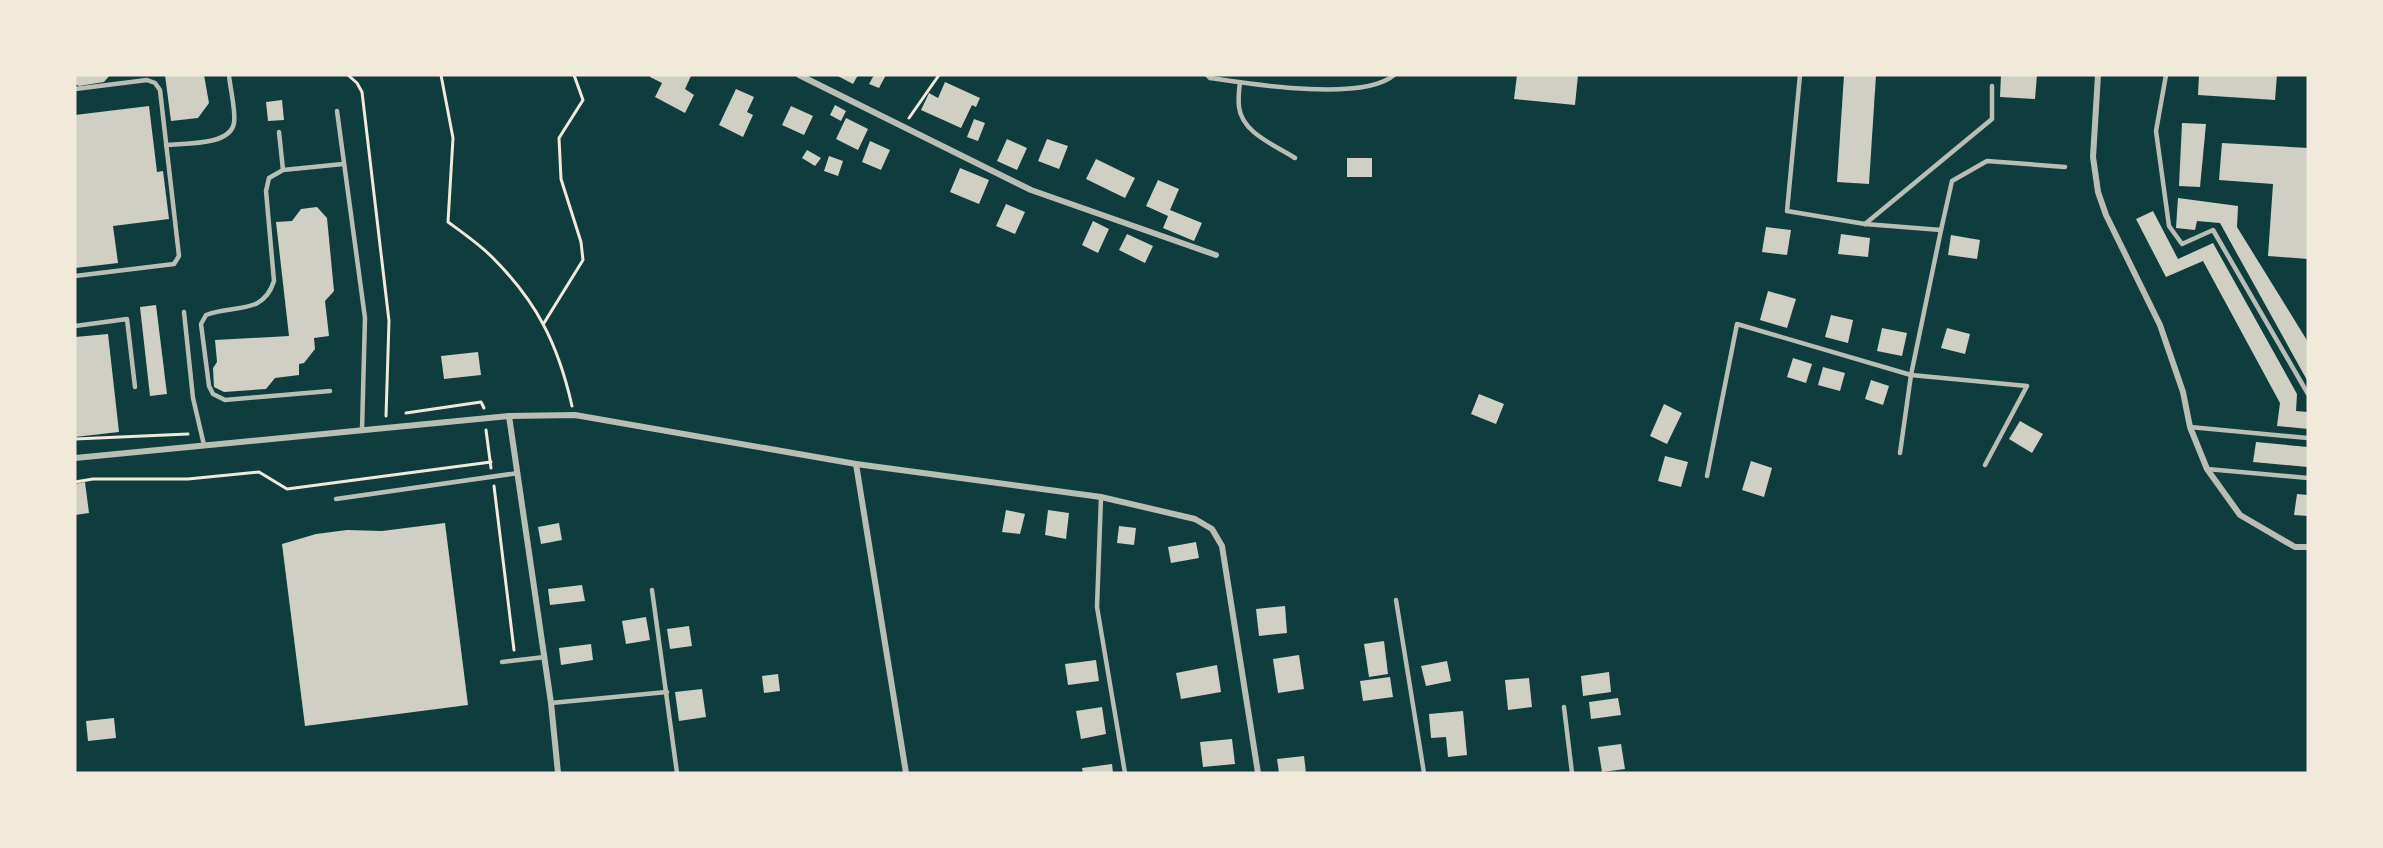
<svg xmlns="http://www.w3.org/2000/svg" width="2383" height="848" font-family="'DM Sans',sans-serif">
  <style>
    .building { fill: #cfcfc3 }
    .lines { fill: none; stroke-linecap: round; stroke-linejoin: round }
    .path { stroke: #f1e9da; stroke-width: 3 }
    .service { stroke: #b8beb3; stroke-width: 4.5 }
    .minor { stroke: #b8beb3; stroke-width: 6 }
  </style>
  <rect width="100%" height="100%" fill="#0f3d3e"/>
  <g class="building">
    <polygon points="75,75 110,75 104,82 79,86 75,84"/>
    <polygon points="165,75 204,75 209,103 198,118 171,121"/>
    <polygon points="651,75 691,76 685,89 694,95 685,113 655,97 662,83 650,77"/>
    <polygon points="836,75 858,75 853,84"/>
    <polygon points="874,75 886,75 879,88 869,84"/>
    <polygon points="1517,75 1578,75 1575,105 1514,99"/>
    <polygon points="1844,75 1876,75 1869,184 1837,182"/>
    <polygon points="2001,75 2037,75 2035,99 2000,97"/>
    <polygon points="2199,75 2277,75 2275,100 2198,95"/>
    <polygon points="945,82 980,98 976,107 972,105 961,128 921,110 929,93 938,98"/>
    <polygon points="736,89 754,97 747,112 753,115 743,137 719,125"/>
    <polygon points="282,100 284,120 268,121 266,102"/>
    <polygon points="835,105 846,111 841,121 830,115"/>
    <polygon points="149,106 157,172 163,171 169,219 113,226 118,263 75,268 75,115"/>
    <polygon points="791,106 813,116 804,135 782,125"/>
    <polygon points="846,118 868,129 858,150 836,139"/>
    <polygon points="974,119 985,123 978,141 967,137"/>
    <polygon points="2182,123 2206,124 2200,187 2179,186"/>
    <polygon points="1007,139 1027,148 1017,170 997,161"/>
    <polygon points="1047,139 1068,146 1059,169 1038,161"/>
    <polygon points="870,141 890,150 881,170 862,162"/>
    <polygon points="2222,143 2308,148 2308,259 2268,256 2273,184 2219,180"/>
    <polygon points="807,150 821,158 815,166 802,158"/>
    <polygon points="829,156 843,161 838,176 824,171"/>
    <rect x="1347" y="158" width="25" height="19"/>
    <polygon points="1096,159 1135,178 1125,198 1086,179"/>
    <polygon points="960,168 989,180 979,204 950,192"/>
    <polygon points="1158,180 1179,189 1170,210 1202,223 1194,241 1163,228 1168,216 1146,206"/>
    <polygon points="2178,198 2238,206 2237,227 2308,342 2308,382 2220,223 2197,221 2195,230 2176,228"/>
    <polygon points="1006,204 1025,212 1015,234 996,226"/>
    <polygon points="317,207 327,218 334,291 325,301 329,336 314,338 315,349 304,363 299,364 299,375 275,378 266,389 224,392 214,387 213,368 217,362 215,340 289,336 276,222 292,221 301,209"/>
    <polygon points="2153,211 2178,259 2213,243 2297,394 2296,411 2308,412 2308,429 2277,426 2280,403 2203,261 2166,277 2136,219"/>
    <polygon points="1093,221 1109,229 1098,253 1082,245"/>
    <polygon points="1766,227 1791,230 1787,255 1762,252"/>
    <polygon points="1127,234 1153,246 1145,263 1119,250"/>
    <polygon points="1841,234 1870,238 1868,257 1838,254"/>
    <polygon points="1951,235 1980,240 1977,259 1948,255"/>
    <polygon points="1768,291 1796,299 1787,328 1760,320"/>
    <polygon points="156,305 167,394 150,396 140,307"/>
    <polygon points="1831,315 1853,320 1848,343 1825,337"/>
    <polygon points="1882,328 1907,333 1902,356 1877,351"/>
    <polygon points="1947,328 1970,334 1965,354 1941,348"/>
    <polygon points="108,334 119,432 75,437 75,337"/>
    <polygon points="478,352 481,375 444,379 441,356"/>
    <polygon points="1793,358 1812,364 1806,383 1787,377"/>
    <polygon points="1823,367 1845,373 1840,391 1818,385"/>
    <polygon points="1871,380 1889,386 1883,405 1865,399"/>
    <polygon points="1479,394 1504,404 1496,424 1471,414"/>
    <polygon points="1664,404 1682,413 1667,444 1650,436"/>
    <polygon points="2020,421 2043,434 2032,453 2009,439"/>
    <polygon points="2256,442 2308,447 2308,467 2253,462"/>
    <polygon points="1665,456 1688,462 1681,487 1658,481"/>
    <polygon points="1751,461 1772,468 1764,497 1742,490"/>
    <polygon points="85,482 89,513 75,515 75,484"/>
    <polygon points="2297,494 2308,495 2308,516 2294,515"/>
    <polygon points="1006,510 1025,514 1020,534 1002,532"/>
    <polygon points="1048,510 1069,513 1066,539 1045,535"/>
    <polygon points="445,523 468,705 305,726 282,544 316,534 347,530 382,531"/>
    <polygon points="559,523 562,540 541,544 538,527"/>
    <polygon points="1119,526 1136,528 1134,545 1117,543"/>
    <polygon points="1196,542 1199,558 1171,563 1168,547"/>
    <polygon points="582,585 585,601 550,605 548,589"/>
    <polygon points="1285,606 1287,633 1259,636 1256,609"/>
    <polygon points="646,617 650,640 626,644 622,621"/>
    <polygon points="689,626 692,646 670,649 667,629"/>
    <polygon points="1384,641 1388,674 1369,677 1364,644"/>
    <polygon points="591,644 593,660 561,665 559,648"/>
    <polygon points="1299,655 1304,689 1278,693 1273,659"/>
    <polygon points="1096,660 1099,681 1068,685 1065,664"/>
    <polygon points="1447,661 1451,681 1426,686 1421,666"/>
    <polygon points="1217,665 1221,692 1181,699 1176,673"/>
    <polygon points="1609,672 1611,692 1583,696 1581,676"/>
    <polygon points="778,674 780,691 764,693 762,676"/>
    <polygon points="1390,677 1393,697 1363,701 1360,681"/>
    <polygon points="1529,678 1532,707 1508,710 1505,680"/>
    <polygon points="702,689 706,717 679,721 675,692"/>
    <polygon points="1618,698 1621,715 1591,719 1589,702"/>
    <polygon points="1102,707 1106,734 1081,739 1076,711"/>
    <polygon points="1463,711 1467,755 1448,757 1446,737 1431,738 1429,714"/>
    <polygon points="114,718 116,738 88,741 86,721"/>
    <polygon points="1232,739 1235,764 1203,767 1200,742"/>
    <polygon points="1621,744 1625,769 1602,772 1598,747"/>
    <polygon points="1304,756 1306,773 1279,773 1277,759"/>
    <polygon points="1112,764 1113,773 1083,773 1082,768"/>
  </g>
  <g class="lines">
    <g class="path">
      <polyline points="348,75 357,83 362,92 389,321 386,416"/>
      <path d="M 441,75 L 453,138 L 448,222 C 463,233 479,244 492,257 C 537,302 558,344 572,406"/>
      <polyline points="909,118 939,75"/>
      <polyline points="544,323 583,260 581,242 561,179 559,138 583,100 574,75"/>
      <polyline points="406,413 481,402 484,408"/>
      <polyline points="486,430 491,468"/>
      <polyline points="75,439 188,434"/>
      <polyline points="75,482 93,479 188,479 259,472 287,489 491,462"/>
      <polyline points="494,486 514,650"/>
    </g>
    <g class="service">
      <path d="M 1207,75 L 1210,78 C 1250,84 1363,102 1394,75"/>
      <polyline points="1800,75 1787,211 1865,224 1941,230 1952,181 1987,161 2065,167"/>
      <polyline points="2166,75 2156,131 2169,226 2182,244 2213,230 2308,394"/>
      <path d="M 1240,82 C 1239,90 1238,99 1239,107 C 1242,133 1275,145 1295,158"/>
      <polyline points="75,89 147,80 155,83 160,90 179,256 174,264 75,276"/>
      <polyline points="337,111 365,318 362,430"/>
      <polyline points="279,132 283,170"/>
      <path d="M 166,145 C 185,143 230,146 234,123 C 236,111 230,88 229,75"/>
      <polyline points="1865,224 1992,119 1992,86"/>
      <polyline points="184,312 193,398 204,445"/>
      <polyline points="75,326 127,319 135,387"/>
      <path d="M 330,391 L 225,400 L 213,394 L 209,386 L 201,324 L 206,315 C 233,304 263,316 274,281 L 266,191 L 269,178 L 283,170 L 343,164"/>
      <polyline points="2190,427 2308,438"/>
      <polyline points="1900,453 1911,375 1941,230"/>
      <polyline points="2207,469 2308,478"/>
      <polyline points="1707,476 1737,324 1911,375 2027,386 1985,465"/>
      <polyline points="1101,497 1097,607 1125,773"/>
      <polyline points="336,499 518,473"/>
      <polyline points="652,590 677,773"/>
      <polyline points="1396,600 1424,773"/>
      <polyline points="502,662 545,657"/>
      <polyline points="551,703 667,692"/>
      <polyline points="1564,707 1572,773"/>
    </g>
    <g class="minor">
      <polyline points="799,75 1031,190 1216,255"/>
      <polyline points="2098,75 2093,157 2098,192 2106,215 2160,325 2183,392 2190,427 2207,469 2240,515 2295,547 2308,547"/>
      <polyline points="509,416 551,703 558,773"/>
      <polyline points="75,458 509,416 575,415 856,464 1101,497 1195,519 1212,529 1222,546 1258,773"/>
      <polyline points="856,464 906,773"/>
    </g>
  </g>
  <rect width="2383" height="848" fill="none" stroke="#f1e9da" stroke-width="153"/>
</svg>
